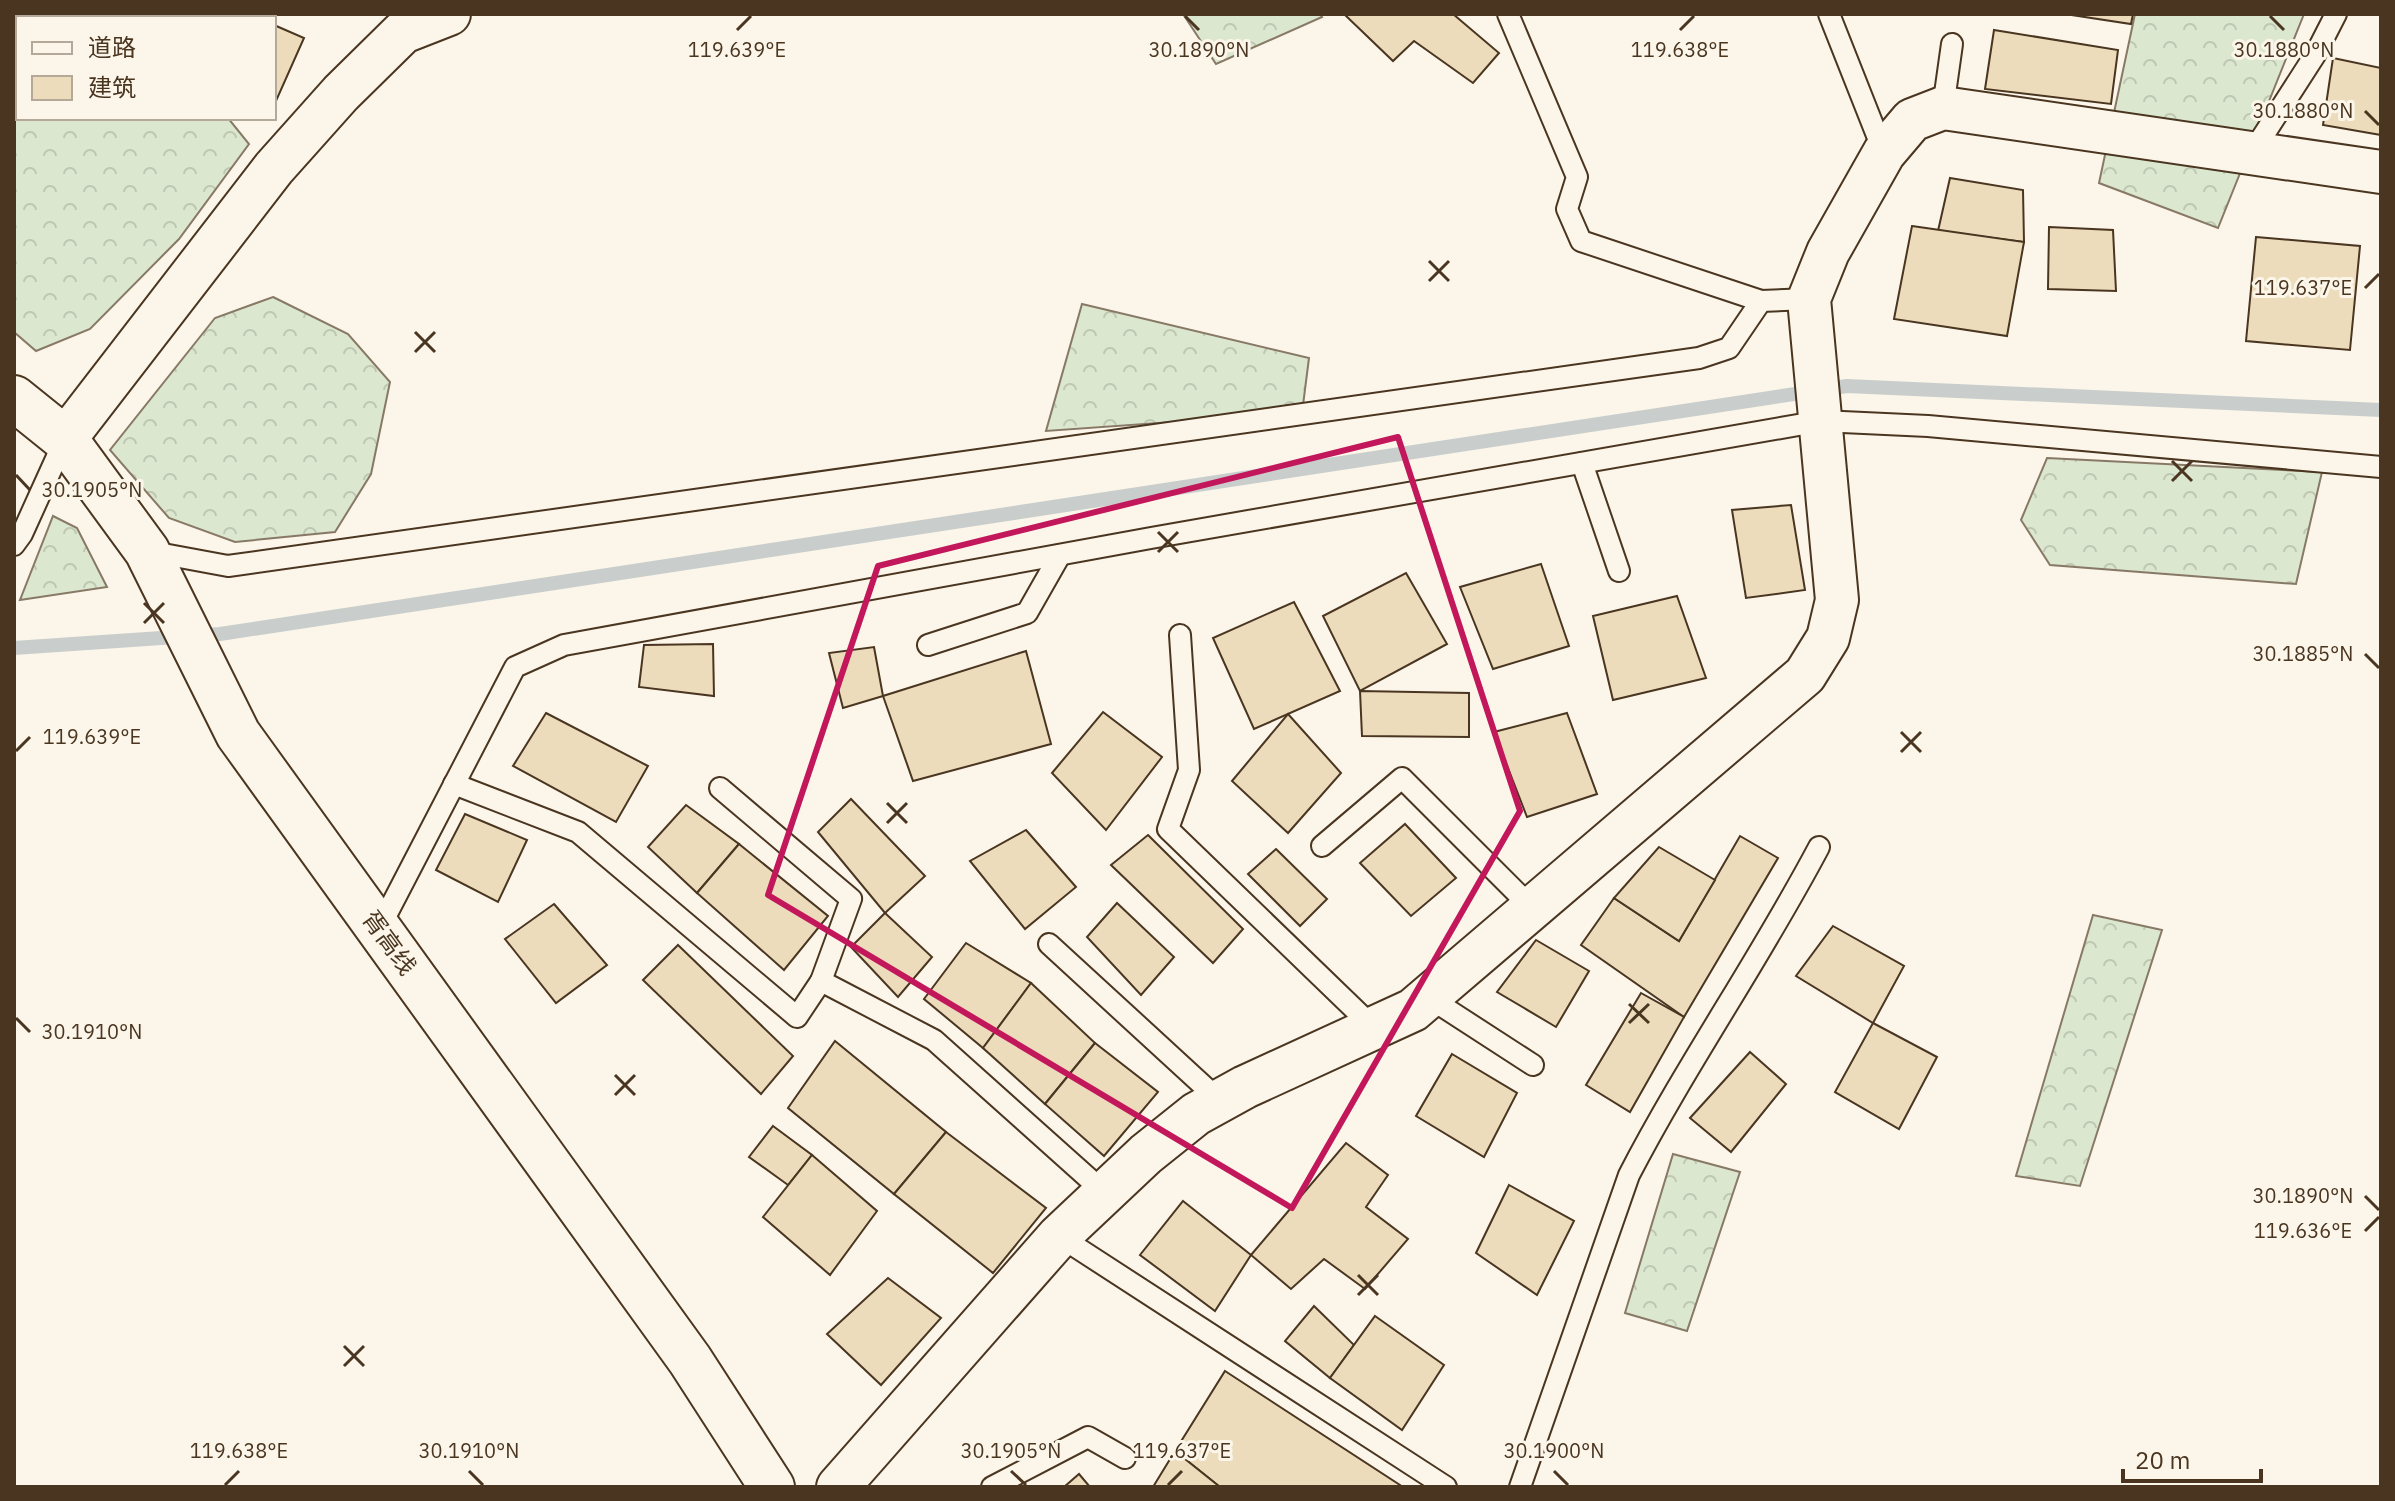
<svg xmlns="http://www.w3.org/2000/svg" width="2395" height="1501" font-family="'IBM Plex Sans','Noto Sans SC',sans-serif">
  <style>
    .forest { fill: url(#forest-crowns); stroke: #887966; stroke-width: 2 }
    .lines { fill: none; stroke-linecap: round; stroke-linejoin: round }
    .stream { stroke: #c9cecd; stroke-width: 14 }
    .building { fill: #ecdcbc; stroke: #4a3520; stroke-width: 2 }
    .service-casing { stroke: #4a3520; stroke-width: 24 }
    .minor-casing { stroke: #4a3520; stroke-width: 46 }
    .primary-casing { stroke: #4a3520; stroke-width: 48 }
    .service { stroke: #fbf6e9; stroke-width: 20 }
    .minor { stroke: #fbf6e9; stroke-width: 42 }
    .primary { stroke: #fbf6e9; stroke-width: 44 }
    .marked { fill: none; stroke: #c2185b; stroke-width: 6; stroke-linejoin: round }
    .ticks { fill: none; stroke: #4a3520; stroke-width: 3 }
    .labels { text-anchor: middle; stroke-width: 6; stroke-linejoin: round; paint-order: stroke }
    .street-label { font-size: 24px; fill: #4a3520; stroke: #fbf6e9 }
    .ticks-label { font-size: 20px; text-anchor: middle; fill: #4a3520; stroke: #fbf6e9; stroke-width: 6; stroke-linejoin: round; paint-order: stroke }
  </style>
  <defs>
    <pattern id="forest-crowns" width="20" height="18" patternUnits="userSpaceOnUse" patternTransform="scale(2)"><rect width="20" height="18" fill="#dce7d0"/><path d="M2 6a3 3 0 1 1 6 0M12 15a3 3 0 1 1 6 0" fill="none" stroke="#bec7b2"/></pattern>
  </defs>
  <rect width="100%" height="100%" fill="#fbf6e9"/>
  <g class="forest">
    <polygon points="14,14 217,14 214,18 18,18 18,118 228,118 249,144 179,239 90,329 36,351 14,332"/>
    <polygon points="1183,14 1320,14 1322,17 1216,64"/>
    <polygon points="2135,14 2304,14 2218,228 2099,183"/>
    <polygon points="273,297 348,334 390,382 371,474 335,532 235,542 169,518 110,450 215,318"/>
    <polygon points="1082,304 1309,358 1302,413 1046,431"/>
    <polygon points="2047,458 2322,472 2296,584 2050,565 2021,520"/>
    <polygon points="53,516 77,528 107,587 20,600"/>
    <polygon points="2093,915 2162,930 2080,1186 2016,1176"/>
    <polygon points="1673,1154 1740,1172 1687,1331 1625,1313"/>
  </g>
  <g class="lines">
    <polyline class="stream" points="14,648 220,634 1847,386 2381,410"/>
  </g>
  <g class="building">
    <polygon points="1344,14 1453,14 1499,53 1473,83 1414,41 1393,61"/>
    <polygon points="2065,14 2133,14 2131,24"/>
    <polygon points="274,25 304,38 276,101 274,100"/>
    <polygon points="1994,30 2118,50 2111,104 1985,89"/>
    <polygon points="2333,58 2381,68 2381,135 2323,125"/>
    <polygon points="1950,178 2023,190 2024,242 1938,231"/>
    <polygon points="1912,226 2024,242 2007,336 1894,319"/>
    <polygon points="2049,227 2113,230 2116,291 2048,289"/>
    <polygon points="2256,237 2360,246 2350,350 2246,341"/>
    <polygon points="1791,505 1805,590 1746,598 1732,510"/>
    <polygon points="1541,564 1569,646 1493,669 1460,587"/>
    <polygon points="1406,573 1447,644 1360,691 1323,616"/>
    <polygon points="1677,596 1706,678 1613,700 1593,616"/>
    <polygon points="1294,602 1340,691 1254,729 1213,638"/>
    <polygon points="713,644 714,696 639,687 644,645"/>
    <polygon points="874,647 883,696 843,708 829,653"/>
    <polygon points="1026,651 1051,744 913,781 883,696"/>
    <polygon points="1360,691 1469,693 1469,737 1362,736"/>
    <polygon points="1103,712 1162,757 1106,830 1052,773"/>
    <polygon points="546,713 648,766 616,822 513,766"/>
    <polygon points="1567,713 1597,794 1527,817 1494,732"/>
    <polygon points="1288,714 1341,773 1288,833 1232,781"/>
    <polygon points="851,799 925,876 885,913 818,832"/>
    <polygon points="686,805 739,844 697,893 648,847"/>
    <polygon points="465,814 527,840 498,902 436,870"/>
    <polygon points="1405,824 1456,878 1411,916 1360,863"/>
    <polygon points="1026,830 1076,887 1025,929 970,861"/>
    <polygon points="1148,835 1243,929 1213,963 1111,865"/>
    <polygon points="1740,836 1778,858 1684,1017 1581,945 1614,898 1679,941"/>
    <polygon points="739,844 828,916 784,970 697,893"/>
    <polygon points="1659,847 1715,880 1679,941 1614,898"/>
    <polygon points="1276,849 1327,899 1300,926 1248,874"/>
    <polygon points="1117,903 1174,957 1141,995 1087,937"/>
    <polygon points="554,904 607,965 556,1003 505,939"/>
    <polygon points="885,913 932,957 898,997 851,947"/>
    <polygon points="1833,926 1904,966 1873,1023 1796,976"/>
    <polygon points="1536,940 1589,971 1556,1027 1497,992"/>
    <polygon points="966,943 1031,983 983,1048 924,999"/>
    <polygon points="678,945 793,1056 761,1094 643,980"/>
    <polygon points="1031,983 1095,1043 1045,1104 983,1048"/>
    <polygon points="1641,993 1684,1017 1630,1112 1586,1085"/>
    <polygon points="1873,1023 1937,1057 1899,1129 1835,1092"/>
    <polygon points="835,1041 946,1132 894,1194 788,1108"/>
    <polygon points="1095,1043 1158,1092 1104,1156 1045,1104"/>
    <polygon points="1750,1052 1786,1084 1731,1152 1690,1118"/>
    <polygon points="1452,1054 1517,1093 1484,1157 1416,1116"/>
    <polygon points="773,1126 812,1155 788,1185 749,1157"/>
    <polygon points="946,1132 1046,1208 993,1273 894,1194"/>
    <polygon points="1346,1143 1388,1175 1366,1207 1408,1239 1365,1289 1324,1259 1291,1289 1251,1255"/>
    <polygon points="812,1155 877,1211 830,1275 763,1217"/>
    <polygon points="1509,1185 1574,1221 1537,1295 1476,1253"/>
    <polygon points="1183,1201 1251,1255 1215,1311 1140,1255"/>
    <polygon points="888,1278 941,1318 881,1385 827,1334"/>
    <polygon points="1314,1306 1354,1345 1330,1378 1285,1341"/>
    <polygon points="1375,1316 1444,1365 1402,1430 1330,1378"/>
    <polygon points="1225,1371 1403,1487 1220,1487 1175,1451"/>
    <polygon points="1175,1451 1220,1487 1153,1487"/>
    <polygon points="1079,1474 1090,1487 1064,1487"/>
  </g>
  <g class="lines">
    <defs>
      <g id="service">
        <polyline points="1508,14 1577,177 1567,209 1581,241 1761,301 1809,299"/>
        <polyline points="1829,14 1884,153"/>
        <polyline points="1943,108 1952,44"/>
        <polyline points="2252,153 2315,55 2336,14"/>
        <polyline points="1582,463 1619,571"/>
        <polyline points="14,545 22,534 65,439"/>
        <polyline points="147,551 228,566 1699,358 1729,348 1761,301"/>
        <polyline points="1180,635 1189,770 1168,829 1375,1029"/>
        <polyline points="928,645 1027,613 1060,555"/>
        <polyline points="454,784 578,832 797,1017 821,981 934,1040 1105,1193"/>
        <polyline points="720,788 851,899 821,981"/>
        <polyline points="1322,846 1402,778 1532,908"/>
        <polyline points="379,929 515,667 564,645 1151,538 1821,421 1928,426 2381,467"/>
        <polyline points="1049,944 1220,1101"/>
        <polyline points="1428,997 1533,1065"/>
        <polyline points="1059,1236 1446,1487"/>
        <polyline points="992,1487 1088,1437 1125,1458"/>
        <path d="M 1520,1487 L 1629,1175 C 1687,1063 1760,959 1819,847"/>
      </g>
      <g id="minor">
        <polyline points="65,439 274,168 341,93 403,32 449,14"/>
        <polyline points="838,1487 1059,1236 1146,1154 1196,1114 1245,1087 1413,1010 1805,675 1828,638 1837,600 1809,299 1828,252 1884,153 1912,120 1943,108 2381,172"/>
      </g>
      <polyline id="primary" points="14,398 65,439 147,551 238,734 690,1360 772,1487"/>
    </defs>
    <use href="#service" class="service-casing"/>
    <use href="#minor" class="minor-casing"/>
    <use href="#primary" class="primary-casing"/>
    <use href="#service" class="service"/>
    <use href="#minor" class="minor"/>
    <use href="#primary" class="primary"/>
  </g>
  <path class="marked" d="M 1398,437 L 1520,811 L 1292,1208 L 768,895 L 878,566 Z"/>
  <path class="ticks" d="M 1185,16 L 1199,30M 2270,16 L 2284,30M 737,30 L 751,16M 1680,30 L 1694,16M 2365,111 L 2379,125M 1429,261 L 1449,281M 1429,281 L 1449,261M 2365,288 L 2379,274M 415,332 L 435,352M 415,352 L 435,332M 2172,461 L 2192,481M 16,475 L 30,490M 2172,481 L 2192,461M 1158,532 L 1178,552M 1158,552 L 1178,532M 144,603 L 164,623M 144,623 L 164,603M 2365,654 L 2379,668M 1901,732 L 1921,752M 16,751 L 30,737M 1901,752 L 1921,732M 887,803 L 907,823M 887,823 L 907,803M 1629,1004 L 1649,1023M 16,1018 L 30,1032M 1629,1023 L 1649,1004M 615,1075 L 635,1095M 615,1095 L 635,1075M 2365,1196 L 2379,1210M 2365,1231 L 2379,1217M 1358,1275 L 1378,1295M 1358,1295 L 1378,1275M 344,1346 L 364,1366M 344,1366 L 364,1346M 469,1471 L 483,1485M 1011,1471 L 1026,1485M 1554,1471 L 1568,1485M 225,1485 L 239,1471M 1168,1485 L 1182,1471"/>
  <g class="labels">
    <g class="street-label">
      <text transform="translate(389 943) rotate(54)" y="8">胥高线</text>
    </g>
  </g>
  <g class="ticks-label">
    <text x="737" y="57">119.639°E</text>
    <text x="1199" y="57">30.1890°N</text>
    <text x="1680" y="57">119.638°E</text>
    <text x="2284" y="57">30.1880°N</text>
    <text x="2303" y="118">30.1880°N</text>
    <text x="2303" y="295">119.637°E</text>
    <text x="92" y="497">30.1905°N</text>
    <text x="2303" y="661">30.1885°N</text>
    <text x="92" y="744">119.639°E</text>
    <text x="92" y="1039">30.1910°N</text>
    <text x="2303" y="1203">30.1890°N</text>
    <text x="2303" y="1238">119.636°E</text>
    <text x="239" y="1458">119.638°E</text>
    <text x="1182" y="1458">119.637°E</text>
    <text x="469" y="1458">30.1910°N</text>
    <text x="1011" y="1458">30.1905°N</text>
    <text x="1554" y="1458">30.1900°N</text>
  </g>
  <rect width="2395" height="1501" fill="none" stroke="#4a3520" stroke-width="32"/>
  <rect x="16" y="16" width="260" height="104" fill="#fbf6e9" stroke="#b4a999" stroke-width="2"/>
  <rect x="32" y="42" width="40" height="12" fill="#fbf6e9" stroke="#b4a999" stroke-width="2"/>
  <text x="88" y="56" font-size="24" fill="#4a3520">道路</text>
  <rect x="32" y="76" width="40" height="24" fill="#ecdcbc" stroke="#b4a999" stroke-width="2"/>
  <text x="88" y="96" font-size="24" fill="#4a3520">建筑</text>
  <path d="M2123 1469v12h138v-12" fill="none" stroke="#4a3520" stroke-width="4"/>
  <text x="2135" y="1469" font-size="24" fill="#4a3520" stroke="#fbf6e9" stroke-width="6" paint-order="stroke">20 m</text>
</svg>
